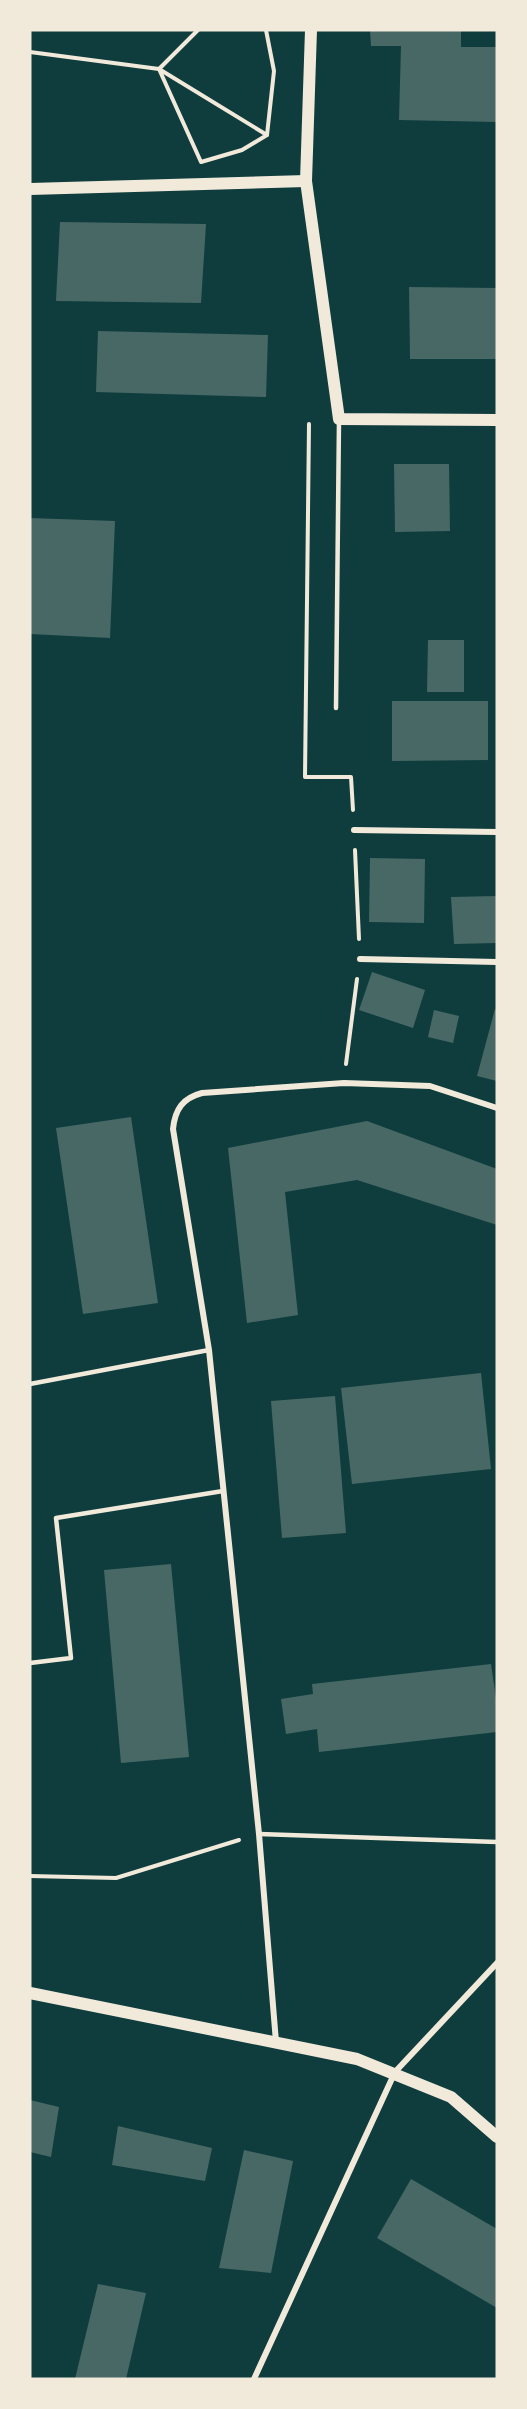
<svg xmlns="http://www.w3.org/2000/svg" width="527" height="2409" font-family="Ubuntu,sans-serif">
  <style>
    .building { fill: #486865 }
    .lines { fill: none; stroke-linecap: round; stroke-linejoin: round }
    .path { stroke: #f1e9da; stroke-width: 4 }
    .service { stroke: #f1e9da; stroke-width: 4.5 }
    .minor { stroke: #f1e9da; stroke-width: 6 }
    .secondary { stroke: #f1e9da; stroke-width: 12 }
  </style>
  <rect width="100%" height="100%" fill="#0f3d3e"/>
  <g class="building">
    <polygon points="370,30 461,30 461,47 497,47 497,122 399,120 401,46 371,46"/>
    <polygon points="60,222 206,224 201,303 56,301"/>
    <polygon points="409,287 497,288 497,359 410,359"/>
    <polygon points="98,331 268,335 266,397 96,392"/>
    <polygon points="394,464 449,464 450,531 395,532"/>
    <polygon points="30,518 115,521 110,638 30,634"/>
    <polygon points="428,640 464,640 464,692 427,692"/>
    <polygon points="392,701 488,701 488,760 392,761"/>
    <polygon points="370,858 425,859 424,923 369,922"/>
    <polygon points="497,896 497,943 454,944 451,897"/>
    <polygon points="372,972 425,990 413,1028 359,1010"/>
    <polygon points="495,1009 497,1010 497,1081 477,1076"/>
    <polygon points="434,1010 459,1016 453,1043 428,1037"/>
    <polygon points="131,1117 158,1303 83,1314 56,1128"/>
    <polygon points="367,1121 497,1169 497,1225 357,1180 285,1192 298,1315 247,1323 228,1148"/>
    <polygon points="481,1373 491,1469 352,1484 341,1388"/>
    <polygon points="335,1396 346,1533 282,1538 271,1401"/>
    <polygon points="171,1564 189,1757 121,1763 104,1570"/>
    <polygon points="491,1664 497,1705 497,1732 319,1752 317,1729 286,1734 281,1699 313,1694 312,1684"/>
    <polygon points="30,2100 59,2107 51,2157 30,2152"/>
    <polygon points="118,2126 212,2148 205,2181 112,2165"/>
    <polygon points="244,2150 293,2161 271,2273 219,2268"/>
    <polygon points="411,2179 497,2229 497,2308 377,2238"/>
    <polygon points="98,2284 146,2293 126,2379 75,2379"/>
  </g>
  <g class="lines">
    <g class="path">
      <polyline points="266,30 274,71 267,135"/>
      <polyline points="30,52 159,69 198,30"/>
      <polygon points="159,69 267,135 242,150 201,162"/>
      <polyline points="309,424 305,777 351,777 353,810"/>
      <polyline points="355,850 359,939"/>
      <polyline points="346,1064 357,979"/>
      <polyline points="30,1876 116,1878 239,1840"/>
    </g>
    <g class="service">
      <polyline points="336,708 339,420"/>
      <polyline points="30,1384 209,1350"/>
      <polyline points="30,1663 71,1658 56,1518 223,1491"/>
      <polyline points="259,1834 497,1842"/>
    </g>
    <g class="minor">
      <polyline points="354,830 497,832"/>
      <polyline points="360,959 497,962"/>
      <path d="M 276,2042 L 259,1834 L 209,1350 L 173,1129 C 175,1109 183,1098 202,1093 L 344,1083 L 430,1086 L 497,1108"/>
      <polyline points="254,2379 395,2072 497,1963"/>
    </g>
    <g class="secondary">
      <polyline points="311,30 306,181 339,419 497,420"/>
      <polyline points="30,189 306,181"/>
      <polyline points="30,1993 357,2059 451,2097 497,2137"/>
    </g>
  </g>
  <rect width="527" height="2409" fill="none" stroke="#f1e9da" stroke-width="63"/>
</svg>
